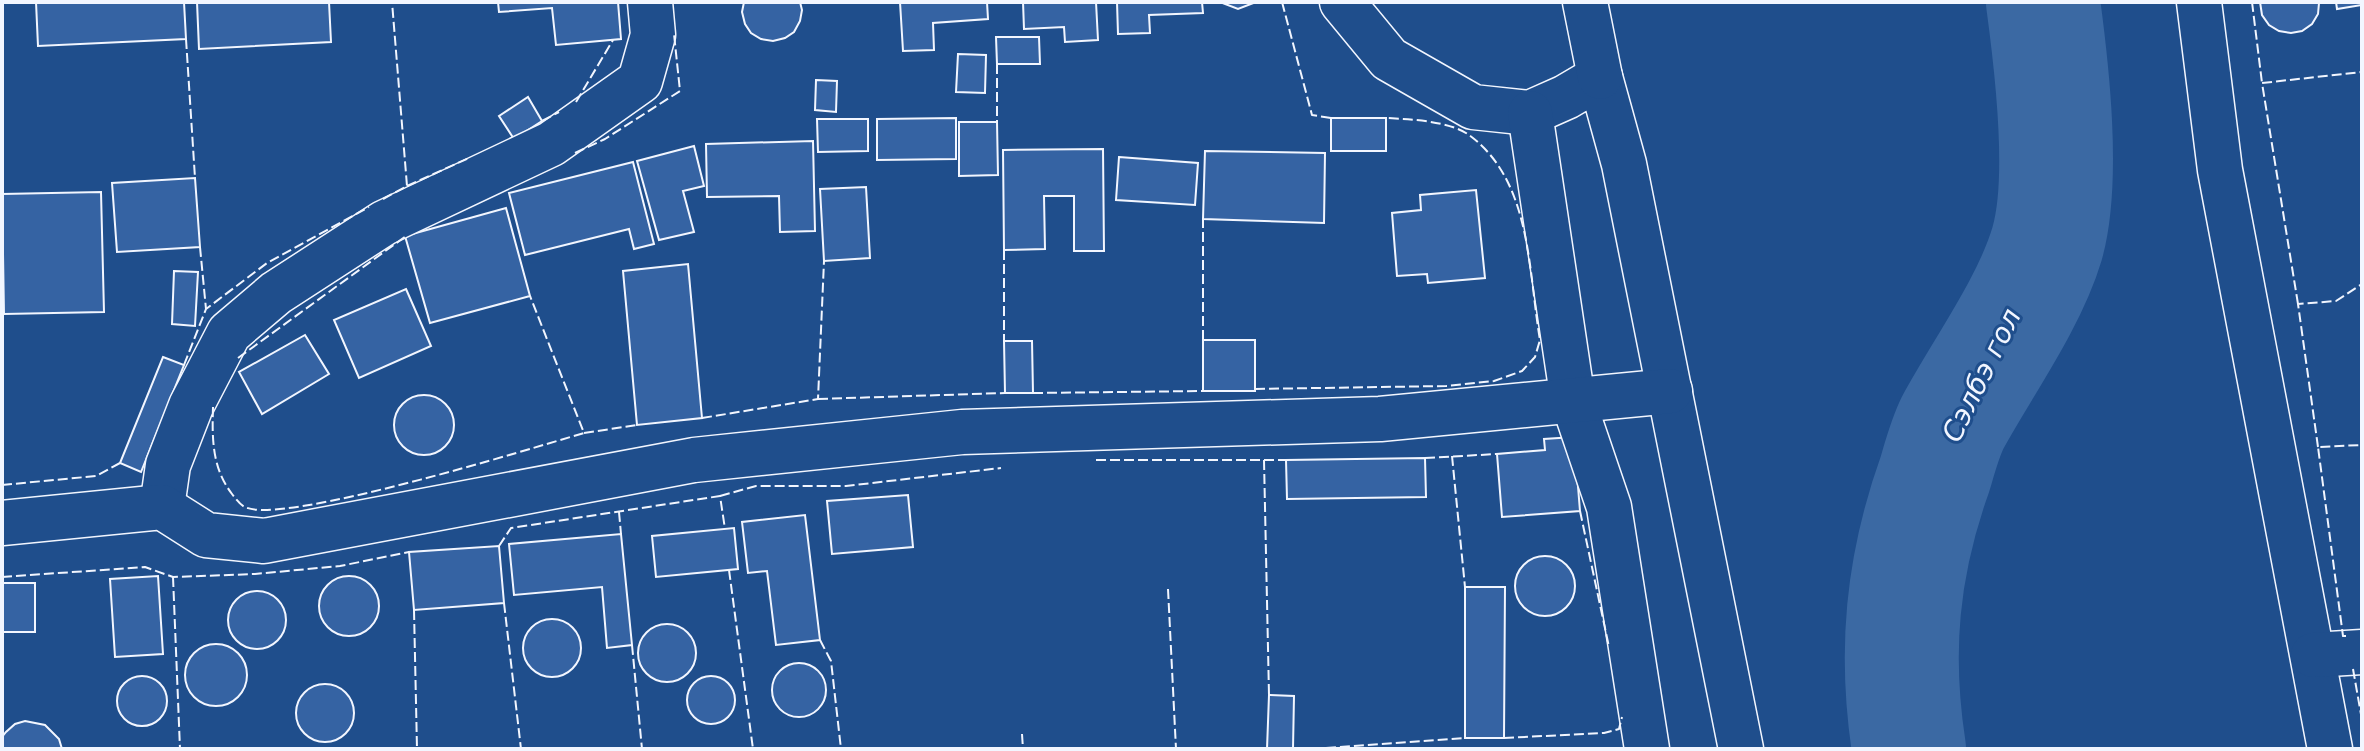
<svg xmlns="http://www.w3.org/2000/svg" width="2364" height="751" font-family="'DejaVu Sans',sans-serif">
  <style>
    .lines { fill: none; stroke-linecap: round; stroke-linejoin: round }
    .river { stroke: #3b69a3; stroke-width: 114 }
    .building { fill: #3563a3; stroke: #f2f6ff; stroke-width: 2 }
    .minor-casing { stroke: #f2f6ff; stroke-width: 47 }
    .minor { stroke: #1f4e8c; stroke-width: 44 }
    .fence { stroke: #f2f6ff; stroke-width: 2; stroke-dasharray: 10 4; stroke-linecap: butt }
    .labels { text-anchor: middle; stroke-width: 6; stroke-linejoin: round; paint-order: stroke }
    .water-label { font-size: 28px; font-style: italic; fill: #f2f6ff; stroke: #1f4e8c }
  </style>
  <rect width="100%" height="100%" fill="#1f4e8c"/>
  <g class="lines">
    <path class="river" d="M 1909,749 C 1894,652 1902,566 1935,474 C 1940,457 1945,438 1953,422 C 1983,367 2029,304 2047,244 C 2065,181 2052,68 2043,2"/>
  </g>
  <g class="building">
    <polygon points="36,2 184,2 186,39 38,46"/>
    <polygon points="197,2 329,2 331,42 199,49"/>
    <polygon points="498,2 618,2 621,39 556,45 552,8 499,12"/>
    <polygon points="744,2 800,2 802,10 800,21 794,32 785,38 773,41 761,39 751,33 745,24 742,12"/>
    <polygon points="900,2 987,2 988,19 933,23 934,50 903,51"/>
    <polygon points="1023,2 1096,2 1098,40 1065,42 1064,27 1024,29"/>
    <polygon points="1117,2 1202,2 1203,13 1149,15 1150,33 1118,34"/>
    <polygon points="1220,2 1256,2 1238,9"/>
    <polygon points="2260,2 2319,2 2319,3 2318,14 2312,24 2302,31 2291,33 2279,31 2269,25 2262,15"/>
    <polygon points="2336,2 2362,2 2362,5 2337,9"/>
    <polygon points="996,37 1039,37 1040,64 997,64"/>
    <polygon points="958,54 986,55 985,93 956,92"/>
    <polygon points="816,80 837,81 836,112 815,110"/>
    <polygon points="528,97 542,121 514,139 499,116"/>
    <polygon points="956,118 956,159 877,160 877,119"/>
    <rect x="1331" y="118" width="55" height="33"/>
    <polygon points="817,119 868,119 868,151 818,152"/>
    <polygon points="959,122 997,122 998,175 959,176"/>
    <polygon points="813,141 815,231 780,232 779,196 707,197 706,144"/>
    <polygon points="694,146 704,186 683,191 694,232 659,240 637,161"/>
    <polygon points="1103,149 1104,251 1074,251 1074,196 1044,196 1045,249 1004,250 1003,150"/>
    <polygon points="1205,151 1325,153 1324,223 1203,219"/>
    <polygon points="1119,157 1198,163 1195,205 1116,200"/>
    <polygon points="633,162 654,244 634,249 629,229 525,255 509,193"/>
    <polygon points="195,178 200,247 117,252 112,183"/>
    <polygon points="866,187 870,258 824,261 820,189"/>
    <polygon points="1476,190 1485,278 1428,283 1427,274 1397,276 1392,213 1421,210 1420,195"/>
    <polygon points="101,192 104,312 4,314 2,194"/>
    <polygon points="506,208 530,296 430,323 405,236"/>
    <polygon points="688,264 702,418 637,425 623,271"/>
    <polygon points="174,271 198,272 195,326 172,324"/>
    <polygon points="406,289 431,346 359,378 334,320"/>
    <polygon points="305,335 329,374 262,414 239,372"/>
    <rect x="1203" y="340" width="52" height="51"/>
    <polygon points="1004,341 1032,341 1033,393 1005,393"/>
    <polygon points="163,357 184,365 141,472 120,463"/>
    <circle cx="424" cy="425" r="30"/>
    <polygon points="1574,437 1580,511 1502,517 1497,454 1545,450 1544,439"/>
    <polygon points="1425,458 1426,497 1287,499 1286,460"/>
    <polygon points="908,495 913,547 832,554 827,501"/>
    <polygon points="805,515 820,640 776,645 767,571 748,573 742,522"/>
    <polygon points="734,528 738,569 656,577 652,536"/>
    <polygon points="621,534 632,645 607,648 602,587 514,595 509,544"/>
    <polygon points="499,546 504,603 414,610 409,552"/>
    <circle cx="1545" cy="586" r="30"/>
    <polygon points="158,576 163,654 115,657 110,579"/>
    <circle cx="349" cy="606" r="30"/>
    <rect x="2" y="583" width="33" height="49"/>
    <polygon points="1465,587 1505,587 1504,738 1465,738"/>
    <circle cx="257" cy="620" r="29"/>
    <circle cx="552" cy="648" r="29"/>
    <circle cx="667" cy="653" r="29"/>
    <circle cx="216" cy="675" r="31"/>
    <circle cx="799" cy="690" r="27"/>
    <circle cx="711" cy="700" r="24"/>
    <circle cx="142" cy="701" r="25"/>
    <circle cx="325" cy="713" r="29"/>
    <polygon points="1269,695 1294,696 1293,749 1267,749"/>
    <polygon points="25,721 45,725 59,739 62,749 2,749 2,737 6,732 15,724"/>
  </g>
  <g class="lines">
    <defs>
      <g id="minor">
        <polyline points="1342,2 1389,59 1473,107 1530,113 1566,97 1600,77 1624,164 1741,749"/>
        <polyline points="1585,2 1600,77"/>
        <polyline points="2199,2 2220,170 2330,749"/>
        <polyline points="1530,113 1573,401 1609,507 1647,749"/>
        <polyline points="162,507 168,465 191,406 229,333 276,293 384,223 551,144 640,81 653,35 650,2"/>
        <polyline points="2,523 162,507 206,535 264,541 694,460 962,432 1380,419 1670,391"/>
        <polyline points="2313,655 2362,652"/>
      </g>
    </defs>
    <use href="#minor" class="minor-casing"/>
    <use href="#minor" class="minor"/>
    <g class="fence">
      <polyline points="1282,2 1312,115 1331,118"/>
      <polyline points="2252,2 2262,83"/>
      <polyline points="186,39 195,178"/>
      <polyline points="997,64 997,122"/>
      <polyline points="576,102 613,40"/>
      <polyline points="542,121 559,112"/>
      <polyline points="575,153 605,139 680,91 674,34"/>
      <polyline points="407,186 469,158"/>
      <polyline points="383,199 407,186 392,2"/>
      <polyline points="200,247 206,309"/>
      <polyline points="1004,250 1004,341"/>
      <polyline points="2298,304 2262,83 2362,72"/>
      <polyline points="1203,340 1203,219"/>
      <polyline points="238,358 406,236"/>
      <polyline points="184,365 206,309 267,263 369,207"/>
      <path d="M 1255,389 L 1446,386 L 1494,381 L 1522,371 L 1535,357 L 1540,340 C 1528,271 1532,181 1469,135 C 1450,121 1409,119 1386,118"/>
      <polyline points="1033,393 1203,391"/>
      <polyline points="818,399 1005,393"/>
      <path d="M 213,407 C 212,439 212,468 232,494 C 236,499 240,505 245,507 C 281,526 532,448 584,433 L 530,296"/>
      <polyline points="702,418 818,399 824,261"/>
      <polyline points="584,433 637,425"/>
      <polyline points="2318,447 2298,304 2336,301 2362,284"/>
      <polyline points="1452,456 1465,587"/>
      <polyline points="1425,458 1497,454"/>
      <polyline points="1096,460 1286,460"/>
      <polyline points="1264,460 1269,695"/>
      <polyline points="2,485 96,476 120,463"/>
      <polyline points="720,496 756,486 846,486 1001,468"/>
      <polyline points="1580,511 1609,647"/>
      <polyline points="619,512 621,534"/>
      <polyline points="499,546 511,528 720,496 725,529"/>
      <polyline points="729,570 753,749"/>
      <polyline points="2,577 145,567 173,577 255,574 340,566 409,552"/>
      <polyline points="173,577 180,749"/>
      <polyline points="1168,589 1176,749"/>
      <polyline points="504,603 521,749"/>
      <polyline points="414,610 417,749"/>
      <polyline points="2346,636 2343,636 2318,447 2362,445"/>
      <polyline points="820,640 831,661 841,749"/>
      <polyline points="632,645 642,749"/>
      <polyline points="2353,669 2362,720"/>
      <polyline points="1022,734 1023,749"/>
      <polyline points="1504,738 1604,733 1619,729 1622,717"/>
      <polyline points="1312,749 1465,738"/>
    </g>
  </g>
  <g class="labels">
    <g class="water-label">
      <text transform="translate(1981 375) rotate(-64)" y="10">Сэлбэ гол</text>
    </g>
  </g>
  <rect width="2364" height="751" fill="none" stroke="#f2f6ff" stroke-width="8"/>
</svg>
